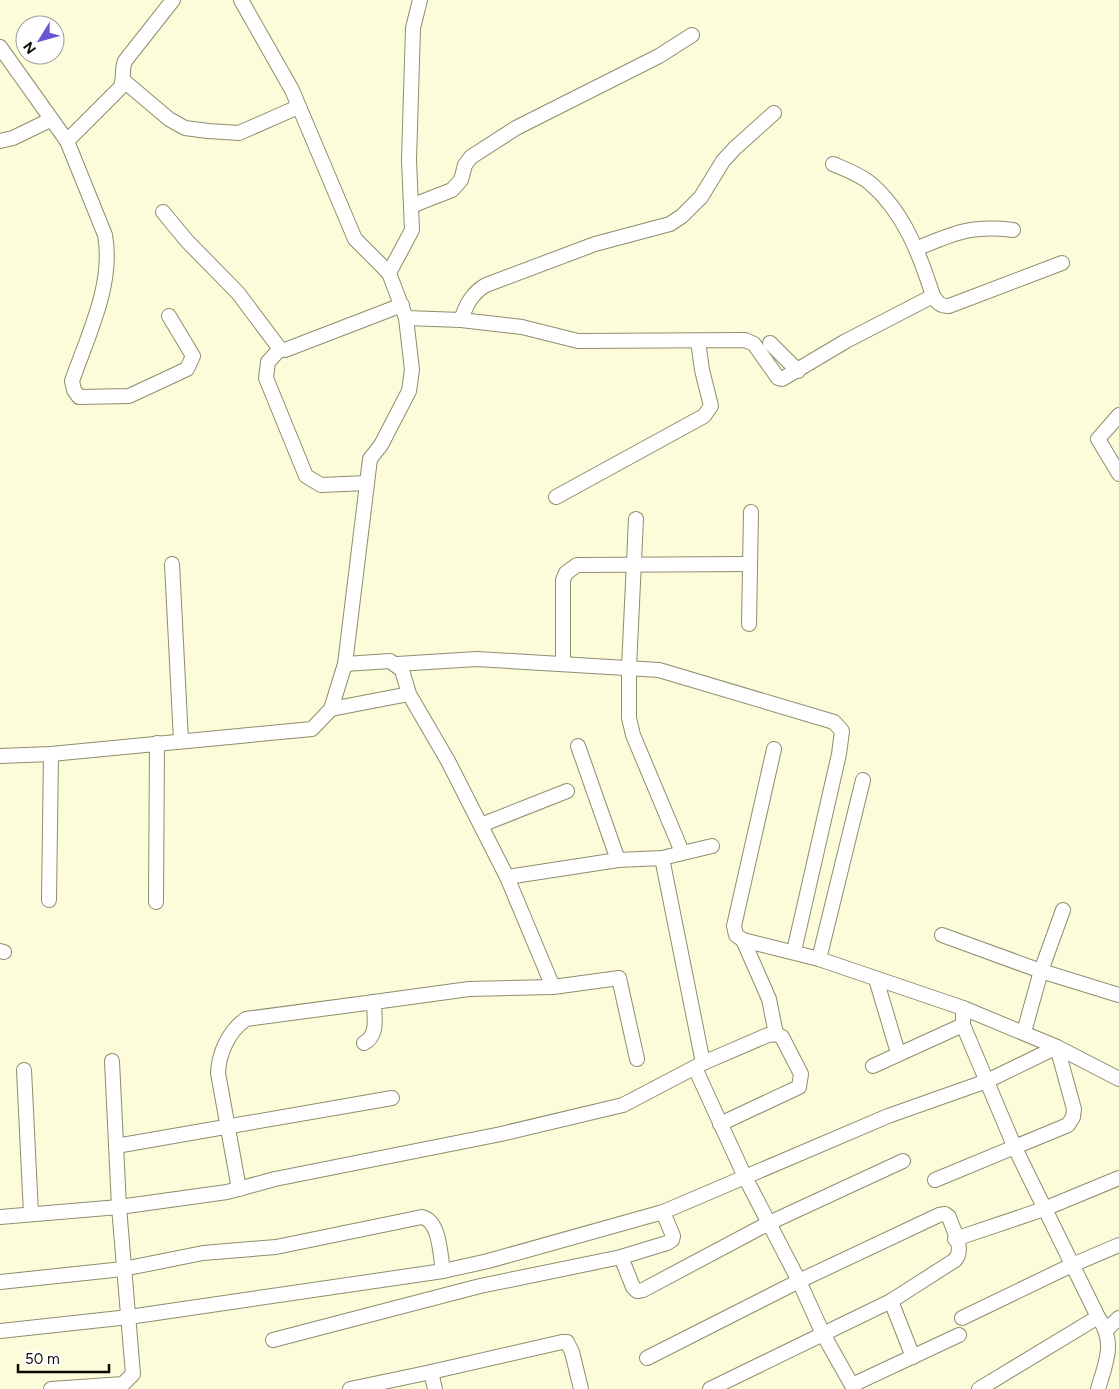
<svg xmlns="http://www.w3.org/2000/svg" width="1119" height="1389" font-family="Figtree,sans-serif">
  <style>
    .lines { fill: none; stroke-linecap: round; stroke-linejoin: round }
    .minor-casing { stroke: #8e8d6e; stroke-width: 16 }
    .minor { stroke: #fff; stroke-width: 14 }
  </style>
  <rect width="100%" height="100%" fill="#fcfbda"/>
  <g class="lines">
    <defs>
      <g id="minor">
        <path d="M 0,47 L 67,141 L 120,88 C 125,79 121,70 125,61 L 173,0"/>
        <polyline points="124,81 169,119 185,128 208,131 239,133 298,107"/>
        <polyline points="0,141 13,138 50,120"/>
        <path d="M 67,141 L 105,235 C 114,284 88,335 72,381 L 74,390 L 79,397 L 129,396 L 187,369 L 193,356 L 169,316"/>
        <path d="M 833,164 C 845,169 859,174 870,183 C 904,212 920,255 933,296 C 938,303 940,306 949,306 L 1062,263"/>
        <polyline points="411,206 452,190 461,180 465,165 471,157 516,128 659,56 692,35"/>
        <polyline points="163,212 187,241 238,293 280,349 285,350 402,305"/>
        <path d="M 916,249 C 953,233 972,225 1013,230"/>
        <polyline points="389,273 412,230 409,160 413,28 420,0"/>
        <polyline points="406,318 461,320 522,327 578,341 745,340 754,344 778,378 782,379 846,341 933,296"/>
        <path d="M 461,320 C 466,305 472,293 486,285 L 595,244 L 670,224 L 682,216 L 701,197 L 723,161 L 735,148 L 774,113"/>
        <polyline points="770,343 798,371"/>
        <polyline points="280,349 268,362 266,378 306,476 321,485 367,483"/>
        <polyline points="1119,415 1098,439 1119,474"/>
        <polyline points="556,497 704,416 711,406 702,370 698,341"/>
        <polyline points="636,519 629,667 629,718 633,735 682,852"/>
        <polyline points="172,564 181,741"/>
        <polyline points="749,624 751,512"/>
        <polyline points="345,664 390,661 402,670 409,694 448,761 507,877 618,860 662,858 712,846"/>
        <polyline points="397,664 477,659 659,670 834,722 842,731 839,754 794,951"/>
        <polyline points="563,664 563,580 566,573 577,565 750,564"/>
        <polyline points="331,709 409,694"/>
        <polyline points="578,746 618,860"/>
        <path d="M 774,749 L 734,926 L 736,935 L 743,940 L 819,959 L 963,1008 L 963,1025 L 1015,1148 L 1098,1317 C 1116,1342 1106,1362 1098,1389"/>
        <polyline points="0,756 51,754 312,729 331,709 345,664 370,459 381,445 409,391 412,370 406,318 389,273 355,239 292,90 241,0"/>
        <polyline points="481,825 567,791"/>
        <polyline points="662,858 703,1063"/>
        <polyline points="507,877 553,987 619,978 637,1059"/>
        <polyline points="49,900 51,754"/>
        <polyline points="156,902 157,743"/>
        <polyline points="942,935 1041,971 1119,995"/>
        <polyline points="743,940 769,999 776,1034"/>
        <polyline points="0,951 4,952"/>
        <polyline points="819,959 863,780"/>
        <polyline points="876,979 898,1053"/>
        <polyline points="374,1002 469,989 553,987"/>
        <polyline points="963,1008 1057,1047 1119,1079"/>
        <polyline points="1024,1032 1041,971 1063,910"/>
        <polyline points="873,1066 963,1025"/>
        <polyline points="24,1070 31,1214"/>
        <polyline points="116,1146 392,1098"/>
        <path d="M 239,1189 L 218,1073 C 219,1052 229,1031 246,1019 L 374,1002 C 374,1017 379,1035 364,1043"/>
        <polyline points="663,1212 745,1177 695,1068"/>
        <polyline points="0,1217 119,1207 227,1192 275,1179 501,1134 623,1105 703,1063 768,1035 776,1034 782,1037 801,1074 799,1087 720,1124"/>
        <polyline points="955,1239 1044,1209 1119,1178"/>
        <polyline points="621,1257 633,1287 637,1291 643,1290 769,1223 903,1161"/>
        <path d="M 0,1282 L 123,1269 L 203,1253 L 276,1247 L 422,1217 C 440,1221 440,1254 443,1271"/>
        <polyline points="891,1301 913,1357"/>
        <polyline points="962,1318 1072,1265 1119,1245"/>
        <polyline points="1107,1329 1119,1318"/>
        <polyline points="0,1331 129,1317 443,1271 488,1261 663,1212 673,1236 672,1240 667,1243 621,1257 480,1286 273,1340"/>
        <path d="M 647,1358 L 799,1281 L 939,1215 L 945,1214 L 949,1217 C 953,1230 965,1249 955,1260 L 891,1301 L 710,1389"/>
        <polyline points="431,1372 562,1342 567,1342 572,1352 581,1389"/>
        <polyline points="852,1385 959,1335"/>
        <polyline points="51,1389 123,1384 133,1374 119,1207 112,1061"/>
        <polyline points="350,1389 431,1372 435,1389"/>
        <polyline points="854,1389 823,1334 799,1281 745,1177 888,1116 987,1081 1057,1047 1074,1109 1073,1117 1068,1125 935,1180"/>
        <polyline points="979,1389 1098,1317"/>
      </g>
    </defs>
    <use href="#minor" class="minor-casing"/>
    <use href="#minor" class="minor"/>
  </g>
  <g transform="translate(40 40) rotate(233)"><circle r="24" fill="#ffffff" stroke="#9e9e9a"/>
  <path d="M0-4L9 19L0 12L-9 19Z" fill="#6956d0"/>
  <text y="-8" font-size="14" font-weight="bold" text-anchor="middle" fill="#0d0c03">N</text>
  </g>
  <path d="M18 1364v8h91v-8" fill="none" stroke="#0d0c03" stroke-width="2.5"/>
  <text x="25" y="1364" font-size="15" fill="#0d0c03" stroke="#ffffff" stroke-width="4" paint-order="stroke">50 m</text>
</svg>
